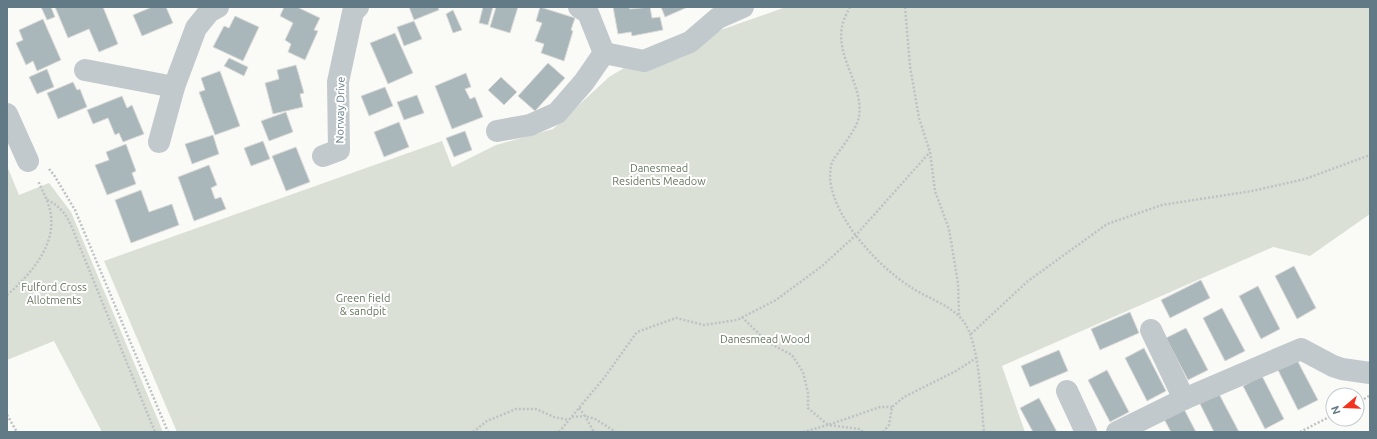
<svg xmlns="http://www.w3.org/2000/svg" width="1377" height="439" font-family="Ubuntu,sans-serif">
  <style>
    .green { fill: #dbe0d6 }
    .building { fill: #a9b6ba; stroke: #dcdcd9 }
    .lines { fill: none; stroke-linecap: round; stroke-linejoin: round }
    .path { stroke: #bdc2c4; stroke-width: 2.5; stroke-dasharray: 2 2; stroke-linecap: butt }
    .minor { stroke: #c2c9cc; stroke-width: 22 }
    .labels { text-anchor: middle; stroke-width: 4; stroke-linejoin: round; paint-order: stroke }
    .street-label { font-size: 11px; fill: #627a85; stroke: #fff }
    .park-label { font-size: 11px; fill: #66775e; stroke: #fff }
  </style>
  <rect width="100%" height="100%" fill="#fafaf7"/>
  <g class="green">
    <polygon points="786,7 1370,7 1370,214 1310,256 1273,247 1002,366 1025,432 177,432 104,261 442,141 452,167 496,145 553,129 609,77 624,68 644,71 683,57 712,33"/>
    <polygon points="7,166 19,195 49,183 71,212 163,432 102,432 54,341 7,360"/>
  </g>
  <g class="building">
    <polygon points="41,7 51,7 55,17 47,20"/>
    <polygon points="55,7 103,7 118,44 99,52 89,29 68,38"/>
    <polygon points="152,7 166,7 173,23 142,36 133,15"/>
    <polygon points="284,7 297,7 320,18 314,30 318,31 305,60 288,52 291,44 285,40 293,23 280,16"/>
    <polygon points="409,7 438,7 439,10 414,20"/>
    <polygon points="483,7 493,7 488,25 479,23"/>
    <polygon points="496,7 518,7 510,33 490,27"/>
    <polygon points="540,7 575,18 571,30 573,31 564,61 541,53 544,44 535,41 542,23 536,21"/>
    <polygon points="613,7 629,7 630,9 650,7 652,18 660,17 663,30 632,36 631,32 618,34"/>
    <polygon points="661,7 688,7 665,17"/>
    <polygon points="453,10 462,30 453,33 446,14"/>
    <polygon points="235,16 259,27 243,61 213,47 224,26 229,28"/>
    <polygon points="43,19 61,60 37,71 33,61 26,65 16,43 23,40 19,30"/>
    <polygon points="414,21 422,39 404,46 397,27"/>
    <polygon points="395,33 413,73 388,84 370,43"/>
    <polygon points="229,58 248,67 244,76 224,66"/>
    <polygon points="548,63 565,78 535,111 518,96"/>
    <polygon points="296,65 304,93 300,94 303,107 273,114 265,83 279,79 277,70"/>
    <polygon points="47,69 54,87 37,94 29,77"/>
    <polygon points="220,71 240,126 215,135 199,92 205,90 201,78"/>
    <polygon points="466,73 471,87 465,89 470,99 475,97 483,117 452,129 435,86"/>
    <polygon points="501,77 517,92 504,105 488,90"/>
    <polygon points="73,82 77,90 80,89 87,107 58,119 47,93"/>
    <polygon points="385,87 393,106 369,116 361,96"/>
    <polygon points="417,95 424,113 404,120 397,102"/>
    <polygon points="122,96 127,108 132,105 144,134 123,142 119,133 115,135 108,118 93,124 87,110"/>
    <polygon points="286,112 293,132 269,141 261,121"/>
    <polygon points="399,122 409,147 384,157 374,132"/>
    <polygon points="465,131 472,150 454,157 446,138"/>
    <polygon points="213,135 219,154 192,164 185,144"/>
    <polygon points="263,141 270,159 251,166 244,148"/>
    <polygon points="126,144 136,171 132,173 136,184 107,195 95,165 109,160 106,152"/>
    <polygon points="296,147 310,182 286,191 272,156"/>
    <polygon points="209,165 217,185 211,188 215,199 221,197 226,209 194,221 178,177"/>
    <polygon points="141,190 149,212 172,204 179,225 131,243 115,200"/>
    <polygon points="1294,266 1316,308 1297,319 1275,276"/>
    <polygon points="1201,280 1210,298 1170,318 1161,300"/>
    <polygon points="1258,286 1280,329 1261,339 1239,296"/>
    <polygon points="1222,308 1245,351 1225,361 1203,318"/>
    <polygon points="1130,312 1139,333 1100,350 1091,329"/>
    <polygon points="1186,328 1208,370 1188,380 1166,338"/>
    <polygon points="1144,348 1166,391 1147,401 1125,358"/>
    <polygon points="1059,350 1068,371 1030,387 1021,366"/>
    <polygon points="1296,358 1318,400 1298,410 1277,368"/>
    <polygon points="1107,370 1129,412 1110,422 1088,380"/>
    <polygon points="1262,376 1284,419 1265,429 1243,386"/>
    <polygon points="1218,392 1239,432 1214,432 1199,402"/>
    <polygon points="1039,398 1057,432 1033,432 1020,408"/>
    <polygon points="1184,409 1196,432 1171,432 1164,419"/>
  </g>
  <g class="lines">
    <g class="path">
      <path d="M 850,7 C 847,13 843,20 842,27 C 836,58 864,86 859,117 C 856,131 839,150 832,162 C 819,204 876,265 909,286 C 926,298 952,305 964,322 C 980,345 981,404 984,432"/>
      <polyline points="905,7 910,66 919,118 930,152 935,191 949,229 958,283 959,315"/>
      <polyline points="49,169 54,175 75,210 168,432"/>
      <path d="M 47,200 C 61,206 67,216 73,230 L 155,432"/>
      <path d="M 7,295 C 29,276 55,247 51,216 C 50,204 43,192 38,181"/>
      <polyline points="742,317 767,342 792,355 803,372 808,393 808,408 828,425 880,407 892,407"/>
      <polyline points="971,334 1028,281 1107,224 1162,205 1252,191 1305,179 1370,155"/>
      <polyline points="1357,403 1369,396"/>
      <polyline points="579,408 585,416 595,419 616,432"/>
      <polyline points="7,415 17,432"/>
      <polyline points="572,417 585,416 594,432"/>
      <polyline points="473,432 487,421 516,409 536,409 554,417 569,420"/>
      <polyline points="559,432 604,378 637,332 676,318 704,325 737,320 776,300 822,266 856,235 930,152"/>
      <polyline points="803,432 828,425 860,429 863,432"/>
      <polyline points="883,432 889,425 892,407 904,397 956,371 976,358"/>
      <polyline points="1300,432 1333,415"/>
    </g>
    <g class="minor">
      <polyline points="604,53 644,61 690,42 718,18 743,7"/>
      <polyline points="85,70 174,87"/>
      <polyline points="7,114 28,161"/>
      <polyline points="497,131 530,125 557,113 584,82 604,53 588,13 579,7"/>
      <polyline points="159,142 174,87 196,28 209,12 218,7"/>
      <polyline points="323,156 339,150 338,82 353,12 358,7"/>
      <polyline points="1151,330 1184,399"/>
      <polyline points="1067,391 1086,432"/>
      <polyline points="1117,432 1184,399 1301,349 1333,366 1342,369 1370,373"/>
    </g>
  </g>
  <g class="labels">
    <g class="street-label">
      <text transform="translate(340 110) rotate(-89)" y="4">Norway Drive</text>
    </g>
    <g class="park-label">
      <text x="659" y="172">Danesmead<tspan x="659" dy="13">Residents Meadow</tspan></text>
      <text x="54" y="291">Fulford Cross<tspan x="54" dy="13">Allotments</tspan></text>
      <text x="363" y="302">Green field<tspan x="363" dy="13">&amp; sandpit</tspan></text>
      <text x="765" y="343">Danesmead Wood</text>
    </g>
  </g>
  <rect width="1377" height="439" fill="none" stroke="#627a85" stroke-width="16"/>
  <g transform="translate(1345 407) rotate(251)"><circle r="19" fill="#ffffff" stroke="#c0cace"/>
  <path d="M0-3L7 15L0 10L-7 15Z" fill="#f2331f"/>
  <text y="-6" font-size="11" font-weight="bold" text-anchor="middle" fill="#627a85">N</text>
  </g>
</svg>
